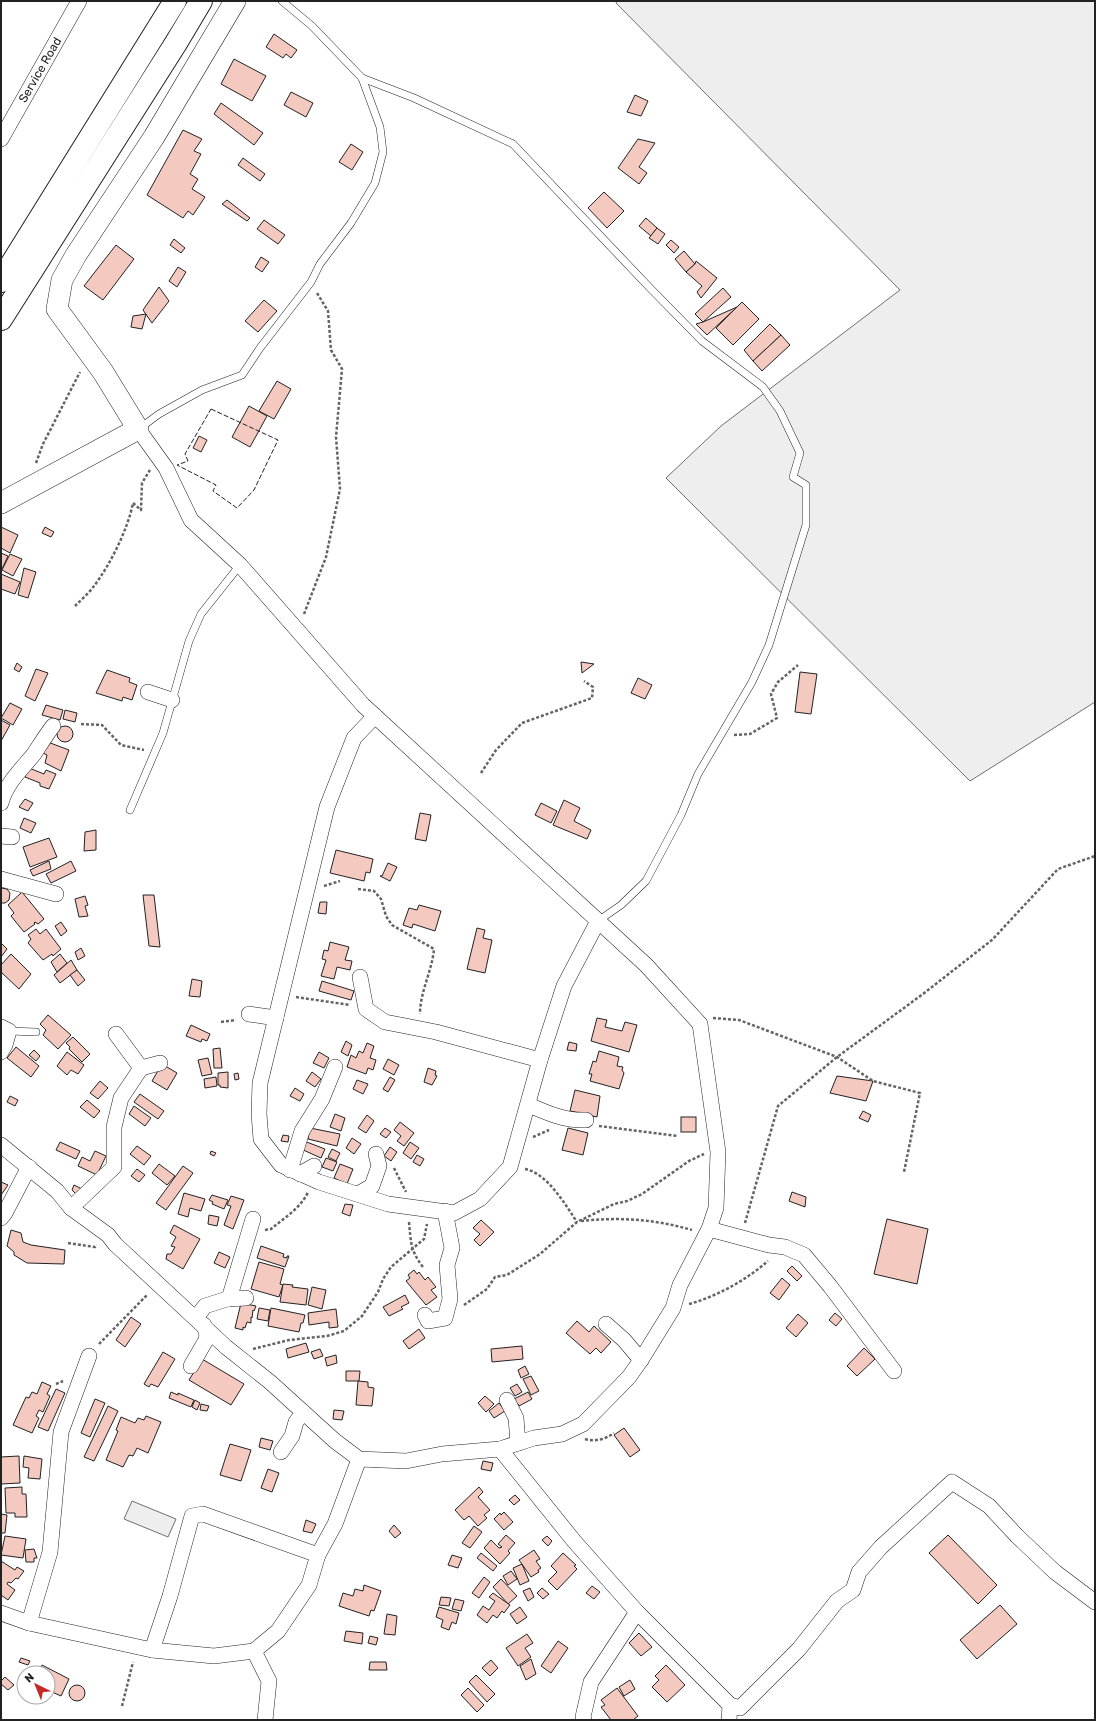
<svg xmlns="http://www.w3.org/2000/svg" width="1096" height="1721" font-family="Rubik,sans-serif">
  <style>
    .green { fill: #eee; stroke: #6f6f6f }
    .building { fill: #f3c9c0; stroke: #222 }
    .lines { fill: none; stroke-linecap: round; stroke-linejoin: round }
    .lane-casing { stroke: #222; stroke-width: 8 }
    .street-casing { stroke: #222; stroke-width: 16 }
    .secondary-casing { stroke: #222; stroke-width: 22 }
    .highway-casing { stroke: #222; stroke-width: 24 }
    .path { stroke: #646464; stroke-width: 2.5; stroke-dasharray: 3 2; stroke-linecap: butt }
    .lane { stroke: #fff; stroke-width: 7 }
    .street { stroke: #fff; stroke-width: 15 }
    .secondary { stroke: #fff; stroke-width: 21 }
    .highway { stroke: #fff; stroke-width: 22 }
    .fence { stroke: #222; stroke-width: 1; stroke-dasharray: 5 2; stroke-linecap: butt }
    .labels { text-anchor: middle; stroke-width: 3; stroke-linejoin: round; paint-order: stroke }
    .street-label { font-size: 12px; fill: #222; stroke: #fff }
  </style>
  <rect width="100%" height="100%" fill="#fff"/>
  <g class="green">
    <polygon points="617,1 1095,1 1095,702 970,781 666,478 721,426 900,290 616,3"/>
    <polygon points="132,1501 176,1519 168,1537 124,1519"/>
  </g>
  <g class="building">
    <polygon points="274,34 297,50 291,58 286,54 283,58 266,47"/>
    <polygon points="234,59 266,76 252,101 221,84"/>
    <polygon points="291,92 313,103 306,117 284,105"/>
    <polygon points="635,95 648,101 641,116 627,112"/>
    <polygon points="221,103 263,133 254,145 214,114"/>
    <polygon points="183,130 202,139 194,151 201,154 190,174 198,179 192,189 205,197 193,215 188,211 183,218 147,195"/>
    <polygon points="638,139 655,143 639,167 647,173 639,184 618,168"/>
    <polygon points="351,144 363,152 352,170 339,162"/>
    <polygon points="243,158 265,174 260,181 238,165"/>
    <polygon points="604,192 624,211 607,228 588,208"/>
    <polygon points="227,200 250,218 247,221 222,204"/>
    <polygon points="646,218 657,228 651,236 639,226"/>
    <polygon points="264,220 285,235 278,244 257,229"/>
    <polygon points="657,228 665,234 658,244 649,238"/>
    <polygon points="174,239 185,248 181,253 170,245"/>
    <polygon points="671,240 679,247 674,253 666,245"/>
    <polygon points="116,245 134,259 103,300 84,286"/>
    <polygon points="684,251 695,264 686,272 675,259"/>
    <polygon points="261,257 269,262 262,272 255,267"/>
    <polygon points="696,261 717,278 701,298 697,292 702,286 686,272 695,264"/>
    <polygon points="178,267 186,272 177,287 169,281"/>
    <polygon points="159,287 169,301 152,323 143,310"/>
    <polygon points="723,288 731,297 703,322 695,314"/>
    <polygon points="264,300 277,311 258,332 245,321"/>
    <polygon points="742,302 759,319 733,345 716,328"/>
    <polygon points="737,307 707,335 696,324 703,322"/>
    <polygon points="146,314 142,329 131,327 133,316"/>
    <polygon points="770,324 781,335 753,361 744,350"/>
    <polygon points="781,335 790,345 762,371 753,361"/>
    <polygon points="277,381 291,389 274,419 259,411"/>
    <polygon points="249,406 267,416 250,447 232,437"/>
    <polygon points="199,436 207,440 201,452 193,448"/>
    <polygon points="1,527 18,535 10,553 1,548"/>
    <polygon points="45,527 54,532 51,537 42,533"/>
    <polygon points="1,553 8,556 2,569 1,568"/>
    <polygon points="10,554 22,559 13,576 2,570"/>
    <polygon points="24,568 36,572 28,598 18,595"/>
    <polygon points="1,574 20,582 15,594 1,589"/>
    <polygon points="581,662 594,664 582,673"/>
    <polygon points="17,663 22,667 19,672 14,669"/>
    <polygon points="36,669 48,673 35,701 25,696"/>
    <polygon points="107,670 130,678 129,682 137,685 132,700 123,697 122,701 96,693"/>
    <polygon points="800,672 817,674 811,714 795,712"/>
    <polygon points="638,678 652,685 645,699 631,693"/>
    <polygon points="10,703 22,709 13,725 1,718"/>
    <polygon points="46,705 63,710 60,720 42,715"/>
    <polygon points="65,710 77,713 75,722 63,719"/>
    <polygon points="1,720 10,725 1,741"/>
    <circle cx="65" cy="734" r="8"/>
    <polygon points="45,741 69,750 61,771 45,763 47,755 41,752"/>
    <polygon points="29,768 44,774 46,770 56,774 49,789 40,786 40,783 25,777"/>
    <polygon points="25,799 33,803 28,811 19,807"/>
    <polygon points="564,800 580,808 574,821 591,830 587,839 553,825"/>
    <polygon points="541,803 557,811 551,823 535,815"/>
    <polygon points="420,813 431,815 426,841 415,839"/>
    <polygon points="24,818 36,823 31,833 20,828"/>
    <polygon points="96,830 96,850 84,851 85,832"/>
    <polygon points="49,838 57,857 30,867 23,847"/>
    <polygon points="336,850 373,859 370,873 366,872 364,881 330,873"/>
    <polygon points="49,861 51,869 33,876 30,870"/>
    <polygon points="71,861 76,871 51,883 46,874"/>
    <polygon points="388,863 397,867 390,881 380,876 382,876"/>
    <polygon points="1,888 7,889 10,893 9,900 5,903 1,903"/>
    <polygon points="22,892 44,919 38,924 35,922 34,923 35,924 24,932 11,916 14,913 8,905"/>
    <polygon points="143,895 154,895 160,947 149,946"/>
    <polygon points="85,896 88,905 85,906 88,916 79,917 75,899"/>
    <polygon points="320,902 327,902 326,914 318,913"/>
    <polygon points="419,905 441,911 435,931 413,924 412,928 403,925 409,908 417,910"/>
    <polygon points="61,922 67,931 61,936 55,926"/>
    <polygon points="477,928 485,930 483,938 492,940 485,973 467,969"/>
    <polygon points="36,929 40,934 46,929 61,949 53,956 52,954 43,960 28,943 31,939 28,935"/>
    <polygon points="330,942 349,947 345,960 352,961 350,970 337,967 334,979 321,976 326,960 322,959 324,950 328,951"/>
    <polygon points="1,943 7,949 1,957"/>
    <polygon points="81,948 85,956 78,960 75,952"/>
    <polygon points="11,954 31,974 19,989 1,972 1,965"/>
    <polygon points="60,954 67,963 57,972 51,962"/>
    <polygon points="71,960 77,970 60,983 54,975"/>
    <polygon points="77,970 85,980 78,986 70,975"/>
    <polygon points="192,979 202,981 200,997 189,996"/>
    <polygon points="322,981 354,991 351,1000 319,991"/>
    <polygon points="48,1015 71,1035 58,1049 43,1035 46,1030 40,1024"/>
    <polygon points="597,1018 607,1020 605,1027 622,1031 625,1022 637,1025 629,1052 591,1041"/>
    <polygon points="191,1025 210,1034 207,1041 202,1039 201,1042 186,1036"/>
    <polygon points="73,1037 90,1054 82,1062 69,1049 70,1047 66,1043"/>
    <polygon points="346,1041 352,1045 348,1056 341,1052"/>
    <polygon points="569,1042 577,1044 576,1051 567,1050"/>
    <polygon points="367,1043 374,1046 370,1058 376,1060 373,1070 368,1068 366,1074 347,1067 351,1055 356,1058 359,1051 363,1053"/>
    <polygon points="16,1047 39,1066 31,1077 7,1058"/>
    <polygon points="220,1048 222,1068 214,1068 213,1049"/>
    <polygon points="34,1050 40,1056 36,1061 29,1055"/>
    <polygon points="599,1051 619,1057 617,1066 623,1067 622,1070 624,1073 619,1089 590,1081 592,1074 589,1074 593,1061 596,1062"/>
    <polygon points="67,1052 84,1065 78,1074 71,1070 67,1075 57,1066"/>
    <polygon points="319,1052 329,1058 324,1068 313,1063"/>
    <polygon points="208,1058 212,1074 202,1076 198,1060"/>
    <polygon points="388,1059 399,1065 394,1075 383,1069"/>
    <polygon points="162,1064 177,1073 167,1090 152,1081"/>
    <polygon points="428,1068 436,1071 435,1075 437,1076 432,1085 424,1082"/>
    <polygon points="228,1072 228,1088 220,1087 220,1085 218,1085 218,1073"/>
    <polygon points="312,1072 321,1079 315,1087 306,1081"/>
    <polygon points="238,1073 239,1079 235,1080 234,1074"/>
    <polygon points="837,1076 873,1081 866,1101 830,1093"/>
    <polygon points="216,1077 217,1086 205,1088 204,1079"/>
    <polygon points="390,1077 395,1080 388,1092 383,1089"/>
    <polygon points="357,1080 368,1084 363,1094 353,1089"/>
    <polygon points="100,1081 108,1088 98,1099 90,1093"/>
    <polygon points="295,1088 304,1094 300,1101 290,1096"/>
    <polygon points="575,1090 600,1096 597,1117 570,1111"/>
    <polygon points="140,1094 164,1111 158,1119 134,1102"/>
    <polygon points="10,1096 18,1100 15,1106 7,1102"/>
    <polygon points="87,1100 100,1111 94,1118 80,1107"/>
    <polygon points="134,1106 151,1118 145,1126 129,1114"/>
    <polygon points="863,1111 871,1115 868,1122 859,1118"/>
    <polygon points="335,1114 345,1118 341,1131 330,1127"/>
    <polygon points="367,1115 374,1121 366,1133 358,1128"/>
    <rect x="681" y="1117" width="15" height="15"/>
    <polygon points="400,1122 414,1133 404,1146 397,1141 401,1136 394,1130"/>
    <polygon points="310,1128 340,1134 337,1146 308,1139"/>
    <polygon points="385,1128 391,1132 386,1138 380,1134"/>
    <polygon points="568,1128 588,1133 583,1155 562,1150"/>
    <polygon points="283,1135 289,1136 288,1142 281,1141"/>
    <polygon points="352,1138 361,1144 354,1154 346,1148"/>
    <polygon points="304,1141 325,1149 321,1158 301,1149"/>
    <polygon points="60,1142 80,1151 76,1159 56,1150"/>
    <polygon points="410,1142 419,1148 411,1159 403,1153"/>
    <polygon points="137,1146 151,1156 144,1165 130,1154"/>
    <polygon points="390,1147 397,1152 391,1161 384,1156"/>
    <polygon points="332,1149 340,1153 336,1161 328,1157"/>
    <polygon points="95,1151 106,1156 97,1175 78,1166 82,1157 90,1161"/>
    <polygon points="211,1151 216,1153 214,1156 210,1154"/>
    <polygon points="417,1155 424,1159 420,1166 413,1162"/>
    <polygon points="326,1158 337,1162 333,1171 322,1167"/>
    <polygon points="159,1164 175,1176 167,1185 152,1173"/>
    <polygon points="340,1164 353,1169 347,1184 334,1178"/>
    <polygon points="183,1166 193,1173 166,1210 156,1203"/>
    <polygon points="137,1169 145,1175 139,1182 131,1176"/>
    <polygon points="1,1182 8,1185 1,1195"/>
    <polygon points="74,1185 82,1189 78,1196 72,1190"/>
    <polygon points="792,1192 806,1197 805,1207 789,1201"/>
    <polygon points="184,1193 205,1199 201,1211 190,1208 188,1217 178,1214"/>
    <polygon points="212,1195 228,1200 224,1209 212,1204 213,1202 209,1200"/>
    <polygon points="231,1196 244,1200 233,1229 224,1225 231,1206 227,1205"/>
    <polygon points="345,1204 353,1205 350,1216 342,1213"/>
    <polygon points="209,1215 219,1217 217,1226 208,1224"/>
    <polygon points="887,1219 928,1229 917,1284 874,1274"/>
    <polygon points="481,1220 494,1232 480,1246 474,1240 480,1234 473,1228"/>
    <polygon points="174,1225 200,1239 183,1269 166,1259 167,1254 171,1254 175,1247 171,1246 176,1237 170,1233"/>
    <polygon points="11,1230 21,1233 23,1242 31,1245 65,1250 64,1264 27,1263 14,1255 14,1252 7,1246"/>
    <polygon points="261,1246 284,1254 283,1257 287,1258 287,1256 289,1256 285,1267 257,1258"/>
    <polygon points="219,1252 230,1257 225,1268 214,1263"/>
    <polygon points="259,1262 284,1269 280,1284 283,1285 279,1297 251,1289"/>
    <polygon points="792,1266 802,1276 797,1281 787,1271"/>
    <polygon points="414,1270 417,1274 419,1272 425,1280 428,1277 436,1287 431,1290 437,1297 426,1305 406,1281 410,1278 408,1275"/>
    <polygon points="782,1278 790,1285 779,1300 770,1293"/>
    <polygon points="283,1284 293,1285 292,1287 308,1289 306,1305 280,1302"/>
    <polygon points="312,1287 326,1290 322,1309 308,1305"/>
    <polygon points="405,1295 409,1303 401,1307 403,1309 389,1316 383,1307"/>
    <polygon points="241,1303 256,1306 254,1311 253,1310 252,1318 251,1317 251,1323 247,1322 245,1328 243,1327 243,1330 235,1328"/>
    <polygon points="259,1308 270,1310 268,1321 257,1319"/>
    <polygon points="271,1308 305,1315 303,1323 301,1323 299,1332 268,1326"/>
    <polygon points="336,1309 338,1327 329,1328 329,1322 309,1325 308,1313"/>
    <polygon points="835,1313 842,1319 836,1326 829,1320"/>
    <polygon points="798,1314 808,1323 796,1337 786,1328"/>
    <polygon points="131,1317 141,1324 125,1347 116,1340"/>
    <polygon points="577,1321 589,1332 594,1326 611,1342 601,1353 596,1348 590,1354 566,1333"/>
    <polygon points="419,1329 425,1338 409,1349 403,1341"/>
    <polygon points="306,1343 309,1352 288,1358 286,1349"/>
    <polygon points="522,1346 523,1359 492,1362 491,1349"/>
    <polygon points="864,1348 875,1359 857,1376 847,1366"/>
    <polygon points="320,1349 323,1356 314,1359 311,1352"/>
    <polygon points="163,1352 175,1359 158,1387 151,1384 149,1387 144,1384"/>
    <polygon points="336,1355 337,1363 327,1366 325,1358"/>
    <polygon points="202,1359 244,1384 231,1405 189,1380"/>
    <polygon points="525,1366 529,1374 521,1378 518,1370"/>
    <polygon points="346,1371 360,1371 359,1381 346,1381"/>
    <polygon points="531,1376 539,1391 531,1395 523,1379"/>
    <polygon points="358,1381 368,1382 368,1387 374,1388 372,1406 356,1405"/>
    <polygon points="42,1382 51,1386 47,1394 50,1396 43,1412 39,1410 36,1416 39,1418 32,1433 13,1425 26,1397 29,1398 32,1392 37,1394"/>
    <polygon points="517,1384 522,1392 515,1396 510,1388"/>
    <polygon points="56,1389 65,1393 48,1431 38,1427"/>
    <polygon points="171,1392 178,1395 178,1393 194,1400 191,1407 169,1398"/>
    <polygon points="528,1392 532,1399 519,1406 518,1404 515,1406 514,1399"/>
    <polygon points="485,1396 494,1404 486,1412 478,1403"/>
    <polygon points="95,1399 105,1403 90,1437 81,1433"/>
    <polygon points="195,1400 200,1403 197,1410 192,1407"/>
    <polygon points="499,1403 505,1411 494,1418 489,1411"/>
    <polygon points="201,1404 209,1406 207,1411 200,1410"/>
    <polygon points="108,1406 118,1411 94,1461 84,1457"/>
    <polygon points="334,1410 344,1411 342,1420 333,1419"/>
    <polygon points="146,1416 161,1422 148,1453 137,1448 133,1456 129,1455 123,1467 106,1460 118,1431 116,1430 121,1417 135,1423 138,1418 144,1420"/>
    <polygon points="624,1428 640,1450 630,1457 614,1435"/>
    <polygon points="261,1438 273,1441 270,1450 259,1447"/>
    <polygon points="230,1444 251,1450 241,1481 220,1475"/>
    <polygon points="19,1456 20,1483 1,1484 1,1457"/>
    <polygon points="24,1456 42,1459 40,1479 28,1478 29,1468 23,1467"/>
    <polygon points="483,1461 493,1463 491,1471 481,1469"/>
    <polygon points="268,1469 279,1473 272,1492 261,1488"/>
    <polygon points="22,1487 22,1494 26,1494 27,1517 15,1517 15,1513 6,1513 5,1488"/>
    <polygon points="479,1487 483,1492 478,1497 490,1510 484,1515 487,1518 478,1526 469,1516 464,1520 455,1510"/>
    <polygon points="515,1495 520,1500 514,1505 509,1500"/>
    <polygon points="504,1512 513,1522 504,1530 494,1519 500,1513 501,1515"/>
    <polygon points="1,1514 7,1515 5,1533 1,1533"/>
    <polygon points="306,1520 316,1524 312,1533 303,1531"/>
    <polygon points="394,1525 401,1533 395,1538 389,1531"/>
    <polygon points="474,1526 482,1532 470,1548 462,1543"/>
    <polygon points="506,1535 515,1543 508,1551 510,1553 500,1564 484,1548 491,1540 499,1548 502,1547 498,1544"/>
    <polygon points="948,1535 997,1585 978,1604 929,1553"/>
    <polygon points="5,1536 26,1539 23,1558 1,1555"/>
    <polygon points="547,1536 552,1541 548,1546 542,1540"/>
    <polygon points="34,1549 37,1558 34,1558 34,1562 26,1562 25,1550"/>
    <polygon points="534,1550 540,1559 536,1561 541,1568 538,1570 539,1572 531,1577 519,1560"/>
    <polygon points="481,1553 497,1566 493,1571 477,1558"/>
    <polygon points="563,1553 576,1565 574,1566 577,1569 557,1590 548,1581 557,1572 551,1566"/>
    <polygon points="452,1555 462,1558 458,1568 448,1565"/>
    <polygon points="1,1561 15,1570 17,1567 24,1571 18,1579 16,1578 11,1583 8,1582 7,1584 15,1590 8,1600 1,1595"/>
    <polygon points="522,1564 529,1581 520,1585 513,1568"/>
    <polygon points="511,1571 517,1579 508,1585 503,1576"/>
    <polygon points="484,1577 490,1582 479,1598 472,1593"/>
    <polygon points="501,1579 517,1596 508,1604 493,1587"/>
    <polygon points="364,1585 381,1591 374,1611 371,1610 369,1616 339,1606 343,1593 353,1596 355,1589 363,1591"/>
    <polygon points="592,1586 600,1592 594,1599 586,1593"/>
    <polygon points="530,1588 534,1597 528,1601 523,1591"/>
    <polygon points="542,1588 549,1594 543,1599 537,1593"/>
    <polygon points="493,1593 510,1605 504,1613 502,1611 497,1618 493,1615 487,1623 477,1615 483,1606 489,1610 495,1601 489,1597"/>
    <polygon points="441,1597 451,1598 449,1606 439,1605"/>
    <polygon points="455,1599 464,1601 461,1611 452,1609"/>
    <polygon points="1000,1605 1017,1624 977,1659 960,1640"/>
    <polygon points="439,1607 459,1613 456,1624 452,1622 449,1630 441,1627 443,1620 436,1617"/>
    <polygon points="520,1607 527,1617 517,1624 510,1614"/>
    <polygon points="387,1614 397,1616 395,1635 384,1634"/>
    <polygon points="346,1631 363,1633 362,1644 344,1641"/>
    <polygon points="639,1633 652,1647 641,1656 629,1643"/>
    <polygon points="527,1634 533,1643 525,1648 531,1657 518,1666 506,1648"/>
    <polygon points="370,1636 378,1638 376,1645 368,1643"/>
    <polygon points="558,1641 568,1648 551,1673 541,1666"/>
    <polygon points="21,1658 30,1661 28,1665 19,1662"/>
    <polygon points="531,1659 536,1674 526,1680 520,1666"/>
    <polygon points="491,1660 498,1668 490,1676 482,1668"/>
    <polygon points="370,1662 386,1662 387,1670 369,1670"/>
    <polygon points="42,1665 69,1679 61,1696 52,1692 50,1697 48,1696 48,1673 38,1673"/>
    <polygon points="666,1665 685,1685 667,1702 652,1687 659,1680 655,1676"/>
    <polygon points="476,1675 495,1694 487,1702 469,1682"/>
    <polygon points="5,1677 14,1685 8,1690 1,1684 1,1681"/>
    <polygon points="630,1680 635,1689 624,1696 619,1687"/>
    <circle cx="77" cy="1693" r="8"/>
    <polygon points="468,1688 484,1705 477,1712 461,1695"/>
    <polygon points="617,1688 638,1716 633,1720 611,1720 601,1707 605,1705 601,1700"/>
  </g>
  <g class="lines">
    <defs>
      <g id="lane">
        <polyline points="362,78 414,98 513,144 650,288 702,341 763,387 780,411 800,453 793,477 806,485 806,525 769,645 752,682 698,774 681,815 646,881 621,905 598,921"/>
        <polyline points="140,428 159,414 202,390 242,375 260,348 311,282 320,264 351,223 375,183 383,152 380,127 362,78 312,26 282,1"/>
        <polyline points="130,810 163,733 189,641 201,614 240,565"/>
        <polyline points="9,1031 36,1032"/>
      </g>
      <g id="street">
        <polyline points="1,139 79,1"/>
        <polyline points="148,692 172,700"/>
        <polyline points="375,716 354,738 327,807 260,1083 259,1114 261,1139 281,1165 319,1182 388,1204 454,1213 480,1199 510,1167 540,1060 564,986 598,921"/>
        <path d="M 1,803 C 6,783 22,769 34,754 C 40,745 46,735 53,726"/>
        <polyline points="1,836 12,837"/>
        <polyline points="1,879 56,894"/>
        <polyline points="360,977 366,1009 385,1022 436,1032 540,1060"/>
        <polyline points="249,1014 276,1018"/>
        <polyline points="1,1027 9,1031 5,1045 1,1052"/>
        <polyline points="141,1068 160,1063"/>
        <path d="M 529,1105 C 547,1113 565,1121 586,1120"/>
        <polyline points="1,1145 57,1191 71,1208 108,1235 115,1244 226,1347 270,1382 335,1441 359,1459 406,1461 442,1454 500,1449 534,1438 562,1434 583,1424 629,1377 641,1360 673,1308 680,1285 709,1229 716,1208 718,1152 700,1024 646,965 363,705 240,565 191,520 166,468 138,429"/>
        <polyline points="290,1170 302,1131 322,1099 335,1067"/>
        <polyline points="300,1174 314,1166"/>
        <polyline points="358,1194 372,1186 379,1166 376,1154"/>
        <polyline points="71,1208 114,1167 114,1127 121,1098 141,1068 116,1034"/>
        <polyline points="1,1218 5,1213 29,1167"/>
        <polyline points="709,1229 769,1245 785,1247 804,1255 830,1286 894,1371"/>
        <polyline points="229,1299 253,1219"/>
        <polyline points="425,1315 428,1321 445,1318 450,1299 447,1265 452,1248 445,1211"/>
        <polyline points="196,1318 205,1306 227,1299 246,1298"/>
        <polyline points="606,1324 624,1340 641,1360"/>
        <polyline points="191,1366 206,1340 207,1335 204,1325"/>
        <polyline points="507,1400 516,1418 518,1443"/>
        <polyline points="500,1449 574,1541 637,1612 730,1705 740,1708 799,1649 837,1601 853,1590 859,1572 881,1547 952,1482 989,1506 1017,1536 1055,1572 1095,1602"/>
        <polyline points="281,1452 292,1436 296,1422 303,1412"/>
        <polyline points="1,1613 29,1623 152,1650 214,1656 254,1651 278,1631 309,1585 318,1555 335,1524 359,1459"/>
        <polyline points="29,1623 50,1552 61,1432 89,1356"/>
        <polyline points="152,1650 170,1596 192,1516 203,1514 318,1555"/>
        <polyline points="254,1651 269,1681 265,1720"/>
        <polyline points="584,1720 583,1717 591,1682 637,1612"/>
        <polyline points="729,1720 730,1705"/>
      </g>
      <polyline id="secondary" points="1,503 138,429 103,372 57,309 62,280 76,255 154,137 235,1"/>
      <g id="highway">
        <polyline points="1,281 175,1"/>
        <polyline points="1,319 176,43 201,1"/>
      </g>
    </defs>
    <use href="#lane" class="lane-casing"/>
    <use href="#street" class="street-casing"/>
    <use href="#secondary" class="secondary-casing"/>
    <use href="#highway" class="highway-casing"/>
    <g class="path">
      <polyline points="36,463 43,444 80,372"/>
      <path d="M 75,606 C 81,600 89,593 94,586 C 110,565 128,529 133,503 L 141,510 L 142,483 L 150,470"/>
      <polyline points="304,614 326,557 340,489 336,437 342,369 331,350 328,311 317,293"/>
      <polyline points="81,724 102,725 121,745 144,750"/>
      <polyline points="734,735 750,734 777,718 771,694 778,682 798,665"/>
      <polyline points="481,773 496,750 522,723 592,698 593,687 584,681"/>
      <polyline points="324,886 340,881"/>
      <path d="M 358,889 L 374,891 L 381,899 L 386,916 L 392,925 L 434,949 C 432,971 420,992 420,1014"/>
      <polyline points="296,997 350,1005"/>
      <polyline points="713,1018 739,1020 837,1057 873,1081 920,1093 904,1172"/>
      <polyline points="221,1022 236,1020"/>
      <polyline points="599,1126 678,1136"/>
      <polyline points="533,1137 549,1130"/>
      <polyline points="394,1168 406,1192"/>
      <path d="M 525,1169 C 547,1173 565,1204 577,1222"/>
      <path d="M 581,1221 C 620,1217 654,1219 692,1230"/>
      <path d="M 409,1222 C 411,1242 410,1250 423,1267"/>
      <polyline points="745,1223 778,1106 837,1057 923,994 992,940 1058,869 1095,856"/>
      <path d="M 265,1230 L 271,1229 C 284,1218 301,1208 308,1192"/>
      <polyline points="68,1243 95,1247 97,1245"/>
      <path d="M 689,1304 C 718,1296 746,1280 768,1261"/>
      <polyline points="464,1305 487,1289 495,1277 507,1275 540,1254 577,1222 614,1204 627,1201 642,1194 689,1161 704,1154"/>
      <polyline points="99,1344 147,1295"/>
      <polyline points="253,1349 289,1340 327,1336 344,1331 362,1316 378,1292 383,1279 391,1267 424,1239 427,1224"/>
      <polyline points="56,1384 63,1381"/>
      <path d="M 585,1439 C 595,1442 606,1439 614,1433"/>
      <polyline points="122,1706 133,1662"/>
    </g>
    <use href="#lane" class="lane"/>
    <use href="#street" class="street"/>
    <use href="#secondary" class="secondary"/>
    <use href="#highway" class="highway"/>
    <polygon class="fence" points="211,409 278,440 254,490 237,508 213,491 216,485 177,465 188,461 185,454"/>
  </g>
  <g class="labels">
    <g class="street-label">
      <text transform="translate(40 70) rotate(-60)" y="4">Service Road</text>
    </g>
  </g>
  <rect width="1096" height="1721" fill="none" stroke="#222222" stroke-width="4"/>
  <g transform="translate(36 1685) rotate(317)"><circle r="19" fill="#ffffff" stroke="#a7a7a7"/>
  <path d="M0-3L7 15L0 10L-7 15Z" fill="#c62828"/>
  <text y="-6" font-size="11" font-weight="bold" text-anchor="middle" fill="#222222">N</text>
  </g>
</svg>
